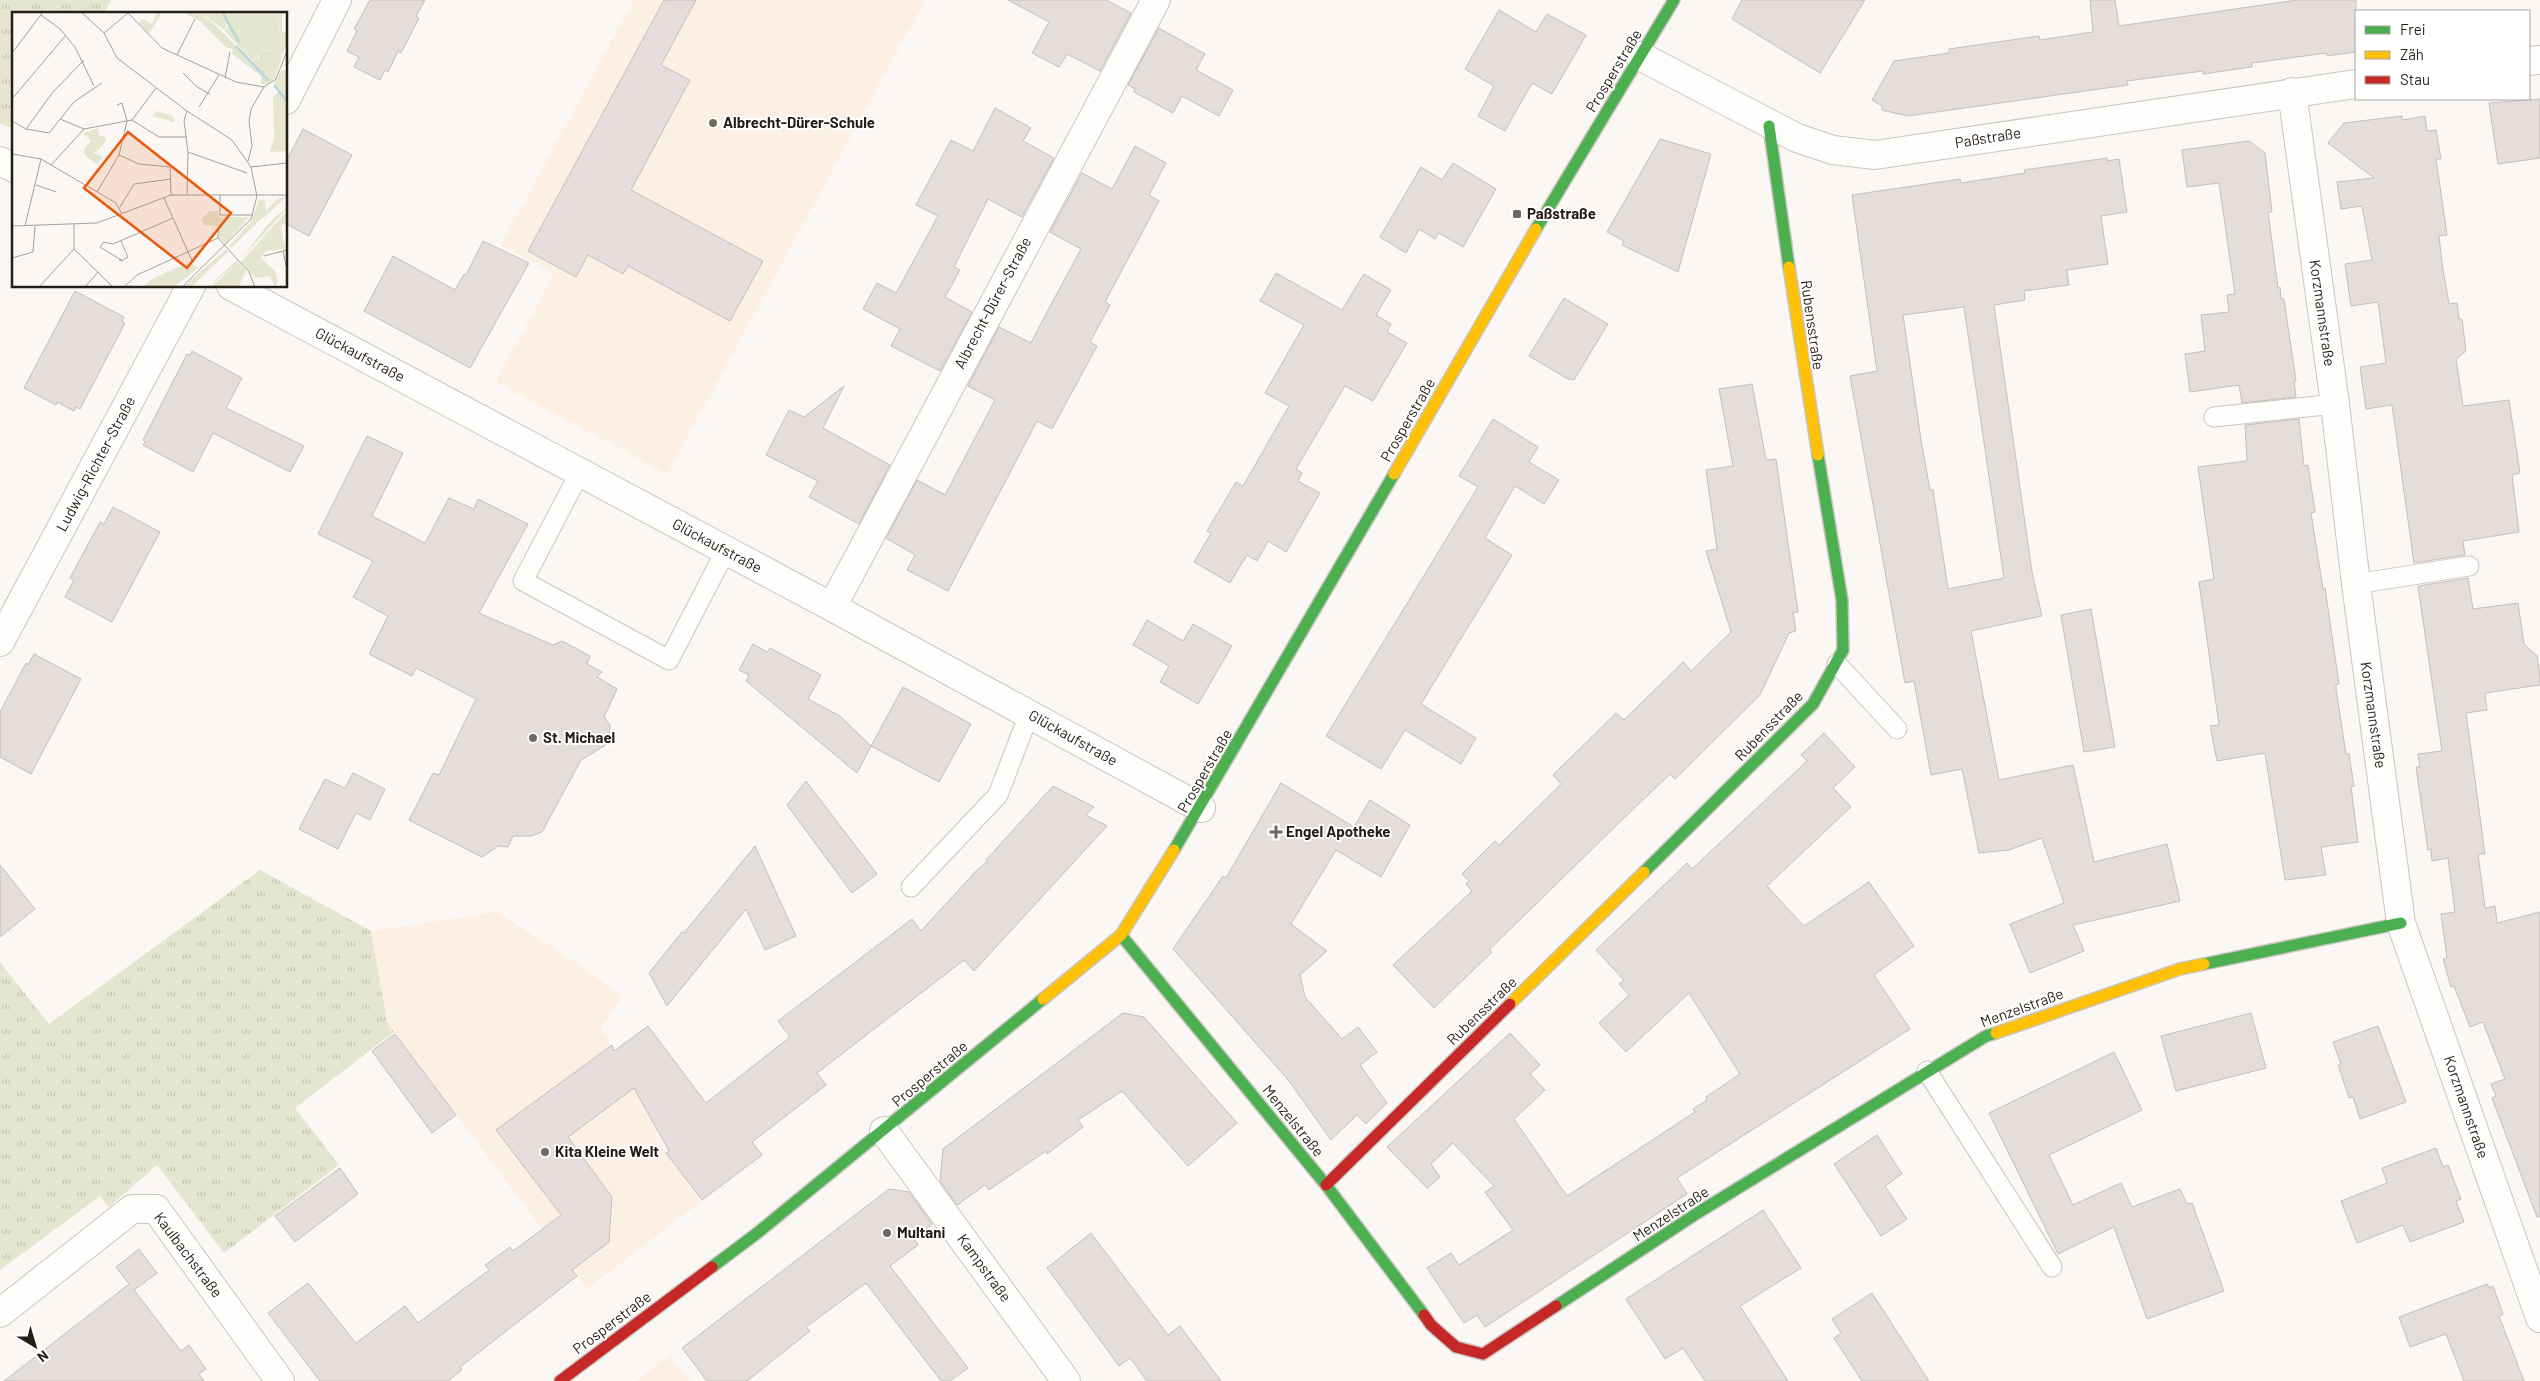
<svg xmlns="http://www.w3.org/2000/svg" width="2540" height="1381" font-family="Barlow,sans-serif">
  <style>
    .built { fill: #fcf0e5 }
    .park { fill: url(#park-tufts) }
    .building { fill: #e5dddb; stroke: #c6bebc; fill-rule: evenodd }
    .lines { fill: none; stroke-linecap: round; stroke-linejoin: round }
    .lane-casing { stroke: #cbc5c0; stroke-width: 21 }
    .street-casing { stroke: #cbc5c0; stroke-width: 30 }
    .fast-casing { stroke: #cbc5c0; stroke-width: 14 }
    .slow-casing { stroke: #cbc5c0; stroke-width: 14 }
    .jam-casing { stroke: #cbc5c0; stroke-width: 14 }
    .lane { stroke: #fefefd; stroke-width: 19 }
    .street { stroke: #fefefd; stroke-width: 28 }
    .fast { stroke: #4caf50; stroke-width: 11 }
    .slow { stroke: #ffc107; stroke-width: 11 }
    .jam { stroke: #c62828; stroke-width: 11 }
    .poi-dot { fill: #706963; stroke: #fff; stroke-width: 2 }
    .labels { text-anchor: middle; stroke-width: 4; stroke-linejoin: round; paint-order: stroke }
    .street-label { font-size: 15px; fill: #261d15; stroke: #fff }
    .poi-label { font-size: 15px; font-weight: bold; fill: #261d15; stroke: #fff; text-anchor: start }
    .inset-river { fill: none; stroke: #b5d5dc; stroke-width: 2.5 }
    .inset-road { fill: none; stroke: #a5a09b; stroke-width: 1 }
    .view { fill: #e8590c; fill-opacity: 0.15; stroke: #e8590c; stroke-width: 2.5 }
    .inset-edge { fill: none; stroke: #261d15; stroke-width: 2.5 }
  </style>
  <defs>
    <pattern id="park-tufts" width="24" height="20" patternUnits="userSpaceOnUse" patternTransform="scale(1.25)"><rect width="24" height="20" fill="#e5e6d0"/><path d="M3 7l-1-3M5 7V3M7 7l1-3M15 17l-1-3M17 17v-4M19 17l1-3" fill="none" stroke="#c4c5b2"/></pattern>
  </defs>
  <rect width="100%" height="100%" fill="#faf7f4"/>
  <g class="built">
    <polygon points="634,0 925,0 667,474 496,382 554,274 501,245"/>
    <polygon points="497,912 572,960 623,996 601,1028 644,1105 666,1153 702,1201 587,1289 387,1022 371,931"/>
    <polygon points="670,1355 690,1381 637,1381"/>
  </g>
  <g class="park">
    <polygon points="0,0 111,0 104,14 14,14 14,129 0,123"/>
    <polygon points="260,870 371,931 387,1022 394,1032 295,1108 339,1165 224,1253 157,1165 109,1207 100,1196 0,1270 0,962 49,1024"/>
  </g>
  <g class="building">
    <polygon points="370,0 425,0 416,16 419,18 401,53 398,51 388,72 385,70 380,80 354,67 359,57 347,51 357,31 354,29"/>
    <polygon points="664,0 696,0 661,65 690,80 631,190 763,261 730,321 628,266 623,274 588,255 576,277 528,251"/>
    <polygon points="1008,0 1106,0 1131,13 1100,71 1067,54 1059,67 1032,53 1049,22"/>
    <polygon points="1742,0 1865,0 1820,73 1732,19"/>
    <polygon points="2090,0 2115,0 2119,26 2297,0 2356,0 2356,52 2327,56 2327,53 2252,63 2252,67 2203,74 2203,71 2127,81 2128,85 1908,116 1882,110 1882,106 1872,100 1894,61 1949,53 1949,49 2039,36 2040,40 2093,32"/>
    <polygon points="1499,10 1536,32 1547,14 1586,35 1552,94 1532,83 1505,131 1478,116 1494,86 1465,69"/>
    <polygon points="1159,28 1205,54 1196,70 1233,90 1219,116 1182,96 1173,113 1134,92 1135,89 1128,85"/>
    <polygon points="2540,99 2540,158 2498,164 2489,103"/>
    <polygon points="995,108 1031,128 1023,141 1054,158 1022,217 988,199 954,267 960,270 945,297 972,312 940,371 891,346 900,329 863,309 877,283 896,293 938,216 916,205 951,140 973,151"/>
    <polygon points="2402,116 2402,120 2425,116 2427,131 2436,130 2441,159 2436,159 2447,235 2439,236 2443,270 2449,304 2457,303 2459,319 2462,319 2466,351 2456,359 2463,406 2509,400 2520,473 2512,475 2519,532 2463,541 2465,555 2414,563 2392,405 2366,409 2360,367 2386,363 2378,302 2351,306 2345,264 2372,260 2362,206 2341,209 2337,182 2374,178 2328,143 2344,123"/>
    <polygon points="303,129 352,155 309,236 286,224 286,162"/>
    <polygon points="1660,139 1711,154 1678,272 1622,245 1624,241 1607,232"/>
    <polygon points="2249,141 2265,153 2272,212 2268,212 2278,288 2280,287 2281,299 2284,299 2296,381 2294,381 2296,397 2242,403 2239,385 2190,392 2185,354 2205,351 2201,315 2229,312 2227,295 2235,294 2219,183 2187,187 2182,150"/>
    <polygon points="1135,146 1166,163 1149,195 1159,201 1105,302 1110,305 1090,342 1097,346 1052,429 1037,421 948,591 907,570 915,555 886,538 917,480 945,495 995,400 968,386 999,327 1031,343 1048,310 1081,249 1050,232 1082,173 1112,189"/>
    <path d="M 2107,158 L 2107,161 L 2119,159 L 2127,212 L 2101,216 L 2108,264 L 2067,270 L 2069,285 L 2024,291 L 2025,300 L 1994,305 L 2032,572 L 2042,616 L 1971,631 L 1999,780 L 2073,765 L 2094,862 L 2167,844 L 2180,901 L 2073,925 L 2084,951 L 2030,973 L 2010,924 L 2064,903 L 2042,838 L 2009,850 L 1979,853 L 1962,769 L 1931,775 L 1914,681 L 1905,683 L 1850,376 L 1877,371 L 1852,195 L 1960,179 L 1961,183 L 2025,173 L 2024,170 ZM 1964,307 L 2004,578 L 1948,589 L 1933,490 L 1930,490 L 1921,440 L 1903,315 Z"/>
    <polygon points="1453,163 1496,189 1463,247 1439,233 1435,239 1419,229 1406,253 1380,237 1421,167 1442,180"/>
    <polygon points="483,241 529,263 470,368 364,311 393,256 455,290 464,274 466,275"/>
    <polygon points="1276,273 1342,310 1364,274 1391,290 1376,315 1391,324 1387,332 1407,343 1373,401 1345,386 1296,469 1302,473 1298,481 1320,493 1286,552 1268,541 1257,561 1247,555 1230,583 1194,562 1211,533 1207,531 1236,482 1243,486 1289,406 1265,393 1304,325 1260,301"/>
    <polygon points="75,291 124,317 122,321 125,323 80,409 76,407 74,411 57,402 56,405 24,388"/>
    <polygon points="1564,298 1608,324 1574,380 1568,379 1529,356"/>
    <polygon points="192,351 242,378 226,408 304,446 290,472 213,433 193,472 143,445 145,442 143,440 187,354 190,355"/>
    <polygon points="1752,384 1766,460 1776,459 1798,612 1793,613 1796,631 1789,633 1760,695 1675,779 1670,774 1623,819 1489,950 1492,952 1434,1008 1393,965 1472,891 1466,884 1469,881 1462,874 1495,841 1499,845 1561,784 1553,775 1616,713 1624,720 1683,662 1691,671 1731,632 1706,551 1717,549 1706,470 1733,466 1719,389"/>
    <polygon points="844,386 823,428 890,465 859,524 809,497 818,481 766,455 789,410 804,417"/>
    <polygon points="1493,419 1538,447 1529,462 1559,480 1544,504 1515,486 1485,538 1512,555 1421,704 1476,738 1461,764 1405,730 1381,769 1326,736 1478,487 1459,476"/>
    <polygon points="2299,419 2304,466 2308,465 2315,512 2311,513 2323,589 2325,588 2339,684 2336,685 2336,689 2346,754 2349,754 2354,786 2351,787 2358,842 2321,847 2326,875 2285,880 2265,753 2217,761 2210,726 2219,725 2199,582 2214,579 2198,467 2247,461 2245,425"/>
    <polygon points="367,436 403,453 372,516 425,543 449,498 474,509 478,499 528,524 479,613 553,645 562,641 590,656 587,664 602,672 597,677 617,689 604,717 610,725 609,743 581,760 542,832 531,836 513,836 508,847 498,846 482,857 409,820 433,773 439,775 476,699 416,668 412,676 369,654 388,616 353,597 373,561 318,534"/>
    <polygon points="113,507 160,532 112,622 65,597 74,580 70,578 87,546 100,522 104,524"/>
    <polygon points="2468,578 2473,609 2518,603 2524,644 2537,656 2540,677 2540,685 2485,693 2487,710 2466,713 2485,854 2478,854 2485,908 2495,906 2497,923 2540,912 2540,1217 2537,1217 2492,1098 2496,1096 2491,1084 2505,1079 2483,1022 2470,1027 2454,986 2451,987 2443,959 2447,958 2441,914 2455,912 2448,858 2432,861 2431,849 2428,850 2416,767 2420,767 2418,754 2442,751 2418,586"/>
    <polygon points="2091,609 2115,747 2084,752 2061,615"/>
    <polygon points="1147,620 1183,641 1193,624 1232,646 1198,704 1160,682 1169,666 1133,645"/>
    <polygon points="753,644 767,652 770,648 821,675 808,699 840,716 871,746 857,773 746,681 749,675 739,670"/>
    <polygon points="34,654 81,679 31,774 0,757 0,712 26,663 28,665"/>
    <polygon points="903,687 971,724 939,782 871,746"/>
    <polygon points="1824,733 1855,767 1833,788 1851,807 1767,886 1804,926 1869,882 1914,946 1874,975 1910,1029 1677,1178 1687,1194 1485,1327 1477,1315 1464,1323 1427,1268 1451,1253 1459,1265 1513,1230 1485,1192 1494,1186 1453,1143 1431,1164 1440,1177 1427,1188 1387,1147 1510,1033 1540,1065 1530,1074 1545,1090 1514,1119 1567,1196 1695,1112 1693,1109 1707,1100 1706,1097 1740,1074 1689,993 1626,1052 1599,1023 1629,995 1619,984 1624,980 1596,950 1687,863 1692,869 1807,761 1801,755"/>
    <polygon points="353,773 385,789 370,820 356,813 338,849 299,829 325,779 345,788"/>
    <polygon points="806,781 877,874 852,893 787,805"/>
    <polygon points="1281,783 1354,827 1370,800 1410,825 1381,877 1336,850 1291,924 1327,951 1300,975 1305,997 1342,1039 1358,1027 1377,1052 1360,1065 1387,1103 1366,1124 1357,1115 1331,1140 1289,1081 1173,949 1223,876 1226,878"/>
    <polygon points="1053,786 1094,807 1086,815 1107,826 974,971 964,960 817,1073 826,1085 752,1142 762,1155 702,1200 666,1153 669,1151 634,1088 568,1137 612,1197 609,1242 572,1270 577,1276 460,1367 462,1370 448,1381 320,1381 268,1313 308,1283 356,1343 405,1306 418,1323 489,1270 485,1265 510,1247 513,1251 561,1215 496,1130 612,1045 614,1051 648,1026 706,1103 790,1037 778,1021 912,919 921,931 975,872 987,862 986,860"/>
    <polygon points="755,846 796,936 765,950 746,909 667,1006 649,973 682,932 684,933"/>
    <polygon points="0,865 35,909 0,937"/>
    <polygon points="1123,1013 1144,1017 1237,1123 1188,1166 1122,1091 1078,1120 1083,1127 1047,1154 1046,1151 989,1190 985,1185 957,1205 940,1181 943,1149"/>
    <polygon points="2251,1013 2266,1068 2176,1091 2161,1036"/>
    <polygon points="2378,1026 2406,1102 2360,1119 2353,1097 2349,1098 2338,1065 2341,1064 2333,1042"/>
    <polygon points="395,1034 456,1115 432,1133 372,1051"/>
    <polygon points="2114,1052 2142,1110 2049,1155 2073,1205 2121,1183 2132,1207 2180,1189 2187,1204 2192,1203 2224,1291 2147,1319 2114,1227 2058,1254 1989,1113"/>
    <polygon points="1877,1135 1902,1174 1885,1186 1907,1219 1881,1236 1834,1164"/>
    <polygon points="2436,1148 2443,1167 2448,1165 2461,1199 2456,1201 2464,1222 2410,1242 2403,1225 2357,1243 2341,1201 2387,1183 2382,1168"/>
    <polygon points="340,1168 358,1194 295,1242 275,1216"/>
    <polygon points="889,1189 909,1192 932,1224 914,1239 918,1245 890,1266 968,1368 950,1381 941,1381 866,1283 806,1327 810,1331 747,1381 707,1381 682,1348"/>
    <polygon points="1763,1210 1801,1268 1740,1306 1788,1381 1705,1381 1683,1348 1665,1359 1626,1299"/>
    <polygon points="1091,1233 1168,1335 1180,1326 1221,1381 1147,1381 1130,1358 1119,1366 1047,1268"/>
    <polygon points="139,1249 157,1273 134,1290 181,1351 189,1345 206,1369 199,1374 204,1381 4,1381 129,1284 116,1267"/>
    <polygon points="2487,1284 2489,1288 2493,1286 2503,1314 2499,1316 2524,1381 2464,1381 2446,1334 2410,1347 2399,1317"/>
    <polygon points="1872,1293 1929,1381 1862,1381 1834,1338 1841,1333 1832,1319"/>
  </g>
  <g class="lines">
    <defs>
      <g id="lane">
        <polyline points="2214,417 2335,404"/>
        <polyline points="580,472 523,581 669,660 726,550"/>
        <polyline points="2356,584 2469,566"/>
        <polyline points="1837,664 1897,729"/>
        <polyline points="911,887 998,795 1029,714"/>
        <polyline points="1927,1071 2052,1267"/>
      </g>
      <g id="street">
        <polyline points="1640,56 1797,138 1833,150 1875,155 2356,84"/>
        <polyline points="2529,61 2540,60"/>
        <polyline points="2292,92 2335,404 2356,584 2401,923 2540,1318"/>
        <polyline points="286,100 337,0"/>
        <polyline points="0,161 14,168"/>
        <polyline points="231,286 832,607 1201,808"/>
        <polyline points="832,607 1156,0"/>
        <polyline points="0,642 191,286"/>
        <polyline points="884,1131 1066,1381"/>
        <polyline points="0,1313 132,1209 156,1209 280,1381"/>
      </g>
      <g id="fast">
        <polyline points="1769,126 1789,267"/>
        <polyline points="1536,229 1674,0"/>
        <polyline points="1174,850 1394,474"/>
        <polyline points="1644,872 1813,704 1843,650 1842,600 1818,455"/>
        <polyline points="1121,935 1326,1185 1424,1315"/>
        <polyline points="2204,964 2401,923"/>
        <polyline points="712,1267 756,1234 1043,999"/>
        <polyline points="1556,1306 1699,1212 1986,1036 1996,1033"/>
      </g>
      <g id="slow">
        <polyline points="1789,267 1818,455"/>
        <polyline points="1394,474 1536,229"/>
        <polyline points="1043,999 1121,935 1174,850"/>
        <polyline points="1510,1004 1644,872"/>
        <polyline points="1996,1033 2180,969 2204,964"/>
      </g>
      <g id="jam">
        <polyline points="1326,1185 1510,1004"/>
        <polyline points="1424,1315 1431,1325 1456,1347 1483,1354 1556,1306"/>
        <polyline points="560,1381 712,1267"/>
      </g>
    </defs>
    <use href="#lane" class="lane-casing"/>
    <use href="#street" class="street-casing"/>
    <use href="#fast" class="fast-casing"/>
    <use href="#slow" class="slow-casing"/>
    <use href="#jam" class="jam-casing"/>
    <use href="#lane" class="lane"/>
    <use href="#street" class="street"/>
    <use href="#fast" class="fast"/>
    <use href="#slow" class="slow"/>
    <use href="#jam" class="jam"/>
  </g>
  <g class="poi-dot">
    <circle cx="713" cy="123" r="5"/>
    <rect x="1512" y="209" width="10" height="10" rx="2.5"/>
    <circle cx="533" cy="738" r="5"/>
    <path d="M1273.5 824.5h5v5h5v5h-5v5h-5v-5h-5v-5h5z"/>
    <circle cx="545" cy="1152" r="5"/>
    <circle cx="887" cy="1233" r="5"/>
  </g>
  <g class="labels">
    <g class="street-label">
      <text transform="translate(1614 71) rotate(-59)" y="5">Prosperstraße</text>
      <text transform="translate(1988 138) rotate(-9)" y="5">Paßstraße</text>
      <text transform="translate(993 303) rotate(-62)" y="5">Albrecht-Dürer-Straße</text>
      <text transform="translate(2322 313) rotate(82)" y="5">Korzmannstraße</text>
      <text transform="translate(1812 325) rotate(82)" y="5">Rubensstraße</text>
      <text transform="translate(360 355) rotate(28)" y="5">Glückaufstraße</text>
      <text transform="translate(1408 420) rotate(-60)" y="5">Prosperstraße</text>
      <text transform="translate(96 464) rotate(-62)" y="5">Ludwig-Richter-Straße</text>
      <text transform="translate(717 546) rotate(28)" y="5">Glückaufstraße</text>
      <text transform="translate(2373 715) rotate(82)" y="5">Korzmannstraße</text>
      <text transform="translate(1769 726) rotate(-46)" y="5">Rubensstraße</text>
      <text transform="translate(1073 738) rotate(29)" y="5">Glückaufstraße</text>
      <text transform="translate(1205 771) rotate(-60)" y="5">Prosperstraße</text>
      <text transform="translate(2022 1008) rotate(-20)" y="5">Menzelstraße</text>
      <text transform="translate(1482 1011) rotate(-44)" y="5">Rubensstraße</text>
      <text transform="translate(930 1074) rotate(-40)" y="5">Prosperstraße</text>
      <text transform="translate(2466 1107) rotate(71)" y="5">Korzmannstraße</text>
      <text transform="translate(1293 1121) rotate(51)" y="5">Menzelstraße</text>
      <text transform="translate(1671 1214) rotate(-33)" y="5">Menzelstraße</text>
      <text transform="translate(188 1255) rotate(53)" y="5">Kaulbachstraße</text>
      <text transform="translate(984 1268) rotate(54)" y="5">Kampstraße</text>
      <text transform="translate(612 1323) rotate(-37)" y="5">Prosperstraße</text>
    </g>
    <g class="poi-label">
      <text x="723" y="128">Albrecht-Dürer-Schule</text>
      <text x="1527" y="219">Paßstraße</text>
      <text x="543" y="743">St. Michael</text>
      <text x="1286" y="837">Engel Apotheke</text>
      <text x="555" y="1157">Kita Kleine Welt</text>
      <text x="897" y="1238">Multani</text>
    </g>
  </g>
  <g transform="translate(12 12)">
    <rect width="275" height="275" fill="#faf7f4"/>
    <path d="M 273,25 L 275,35 L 264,50 L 258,50 L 255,40 L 255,50 L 248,49 L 246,39 L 262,39 L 263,34 ZM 266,80 L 275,90 L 275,139 L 258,140 L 262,126 L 261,85 ZM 87,127 L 89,130 L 82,141 L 91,145 L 85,153 L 72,142 L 72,137 L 79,129 ZM 275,195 L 275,197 L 228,248 L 256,212 ZM 225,248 L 234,259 L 226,275 L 221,275 L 228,263 L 222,255 L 196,275 Z" fill="#e5e6d0"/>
    <path d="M 145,0 L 150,0 L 137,22 L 127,11 L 130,7 L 140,12 ZM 171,0 L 186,0 L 202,12 L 252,62 L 212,18 L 216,15 L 209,0 L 232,0 L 216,8 L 243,46 L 255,50 L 255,39 L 259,40 L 258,50 L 264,50 L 271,42 L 263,66 L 255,72 L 249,72 L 249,64 L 220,42 L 221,37 L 215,36 L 188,9 ZM 266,0 L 270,0 L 270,20 L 275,20 L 275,27 L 263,34 L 262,39 L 248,38 L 259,37 L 267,17 ZM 270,58 L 275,59 L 275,86 L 262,71 ZM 86,116 L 87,124 L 94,125 L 93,130 L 83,142 L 89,128 L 79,129 L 71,121 ZM 274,185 L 246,210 L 218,237 L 218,233 L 239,210 L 247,188 L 253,187 L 254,199 L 266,186 ZM 275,199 L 275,212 L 269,213 L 273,237 L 254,239 L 249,246 L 263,259 L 266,269 L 263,275 L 258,264 L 243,266 L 229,250 ZM 213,238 L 217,239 L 179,275 L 171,275 Z" fill="#e5e6d0"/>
    <path d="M 225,253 L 228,263 L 221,275 L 199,275 Z" fill="#e5e6d0"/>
    <path d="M 144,99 L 161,104 L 163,110 L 141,104 ZM 198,199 L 206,199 L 206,204 L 209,205 L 237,205 L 213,232 L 207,226 L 205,214 L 192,213 L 189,207 ZM 178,250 L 186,256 L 162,275 L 131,275 L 140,267 Z" fill="#e5e6d0"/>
    <path d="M 187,0 L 209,0 L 215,15 L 211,17 ZM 232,0 L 266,0 L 266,26 L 259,37 L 246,39 L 246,46 L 243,46 L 216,8 Z" fill="#e5e6d0"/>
    <path class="inset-river" d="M 210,0 L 227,30M 224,34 L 257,69M 262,73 L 275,89"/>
    <path class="inset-road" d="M 69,0 L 92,21 L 105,46 L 175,99 L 220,128 L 239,155 L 245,184 L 239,207 L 170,275M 116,1 L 150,36 L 224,70 L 252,75M 29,3 L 48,17 L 63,35 L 82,74M 92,21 L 116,1M 0,41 L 31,0M 165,43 L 183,7M 171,61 L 185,75 L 198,82M 213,66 L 218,40M 0,87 L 54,23M 105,93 L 110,91 L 115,109M 187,95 L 207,63M 48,107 L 72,117M 120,108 L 147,125 L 175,125M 0,109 L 14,117 L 37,121 L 62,90 L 90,71M 14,117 L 41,80 L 72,48M 176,140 L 235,161M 0,142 L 29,147 L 104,191 L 110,202M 107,143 L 127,152 L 158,155 L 159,183M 236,149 L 240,134 L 237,109 L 239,97 L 252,75 L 264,67 L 275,39M 39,153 L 72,117 L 120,108 L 144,76M 239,155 L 275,151M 24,173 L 44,180M 85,180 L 107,143 L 115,109M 175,183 L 176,140 L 172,109 L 175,99M 208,183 L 208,203 L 241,203M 152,186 L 181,251M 108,195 L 122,172 L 159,167M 0,214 L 85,211 L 159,183 L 275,183M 13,214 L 29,147M 206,218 L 206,226 L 237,260 L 243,275M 109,229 L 116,245 L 111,248M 62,237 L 101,275M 271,239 L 274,254M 252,244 L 275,238M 0,246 L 21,240 L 23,214M 107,248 L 111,249 L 88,235 L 92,230 L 101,232 L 161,206M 27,275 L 62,237 L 62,212M 73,275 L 86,260M 112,275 L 125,263 L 206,226"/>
    <path class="view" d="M 116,120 L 219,201 L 175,256 L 72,176 Z"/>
    <rect width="275" height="275" class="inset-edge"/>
  </g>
  <rect x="2355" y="10" width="175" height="90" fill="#ffffff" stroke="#a8a5a1"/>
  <rect x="2365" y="26" width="25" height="8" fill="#4caf50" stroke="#a8a5a1"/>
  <text x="2400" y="35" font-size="15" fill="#261d15">Frei</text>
  <rect x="2365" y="51" width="25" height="8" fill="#ffc107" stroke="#a8a5a1"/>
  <text x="2400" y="60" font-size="15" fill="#261d15">Zäh</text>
  <rect x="2365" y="76" width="25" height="8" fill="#c62828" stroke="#a8a5a1"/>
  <text x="2400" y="85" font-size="15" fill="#261d15">Stau</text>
  <g transform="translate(35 1346) rotate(142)" stroke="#ffffff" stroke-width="4" paint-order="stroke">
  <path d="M0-4L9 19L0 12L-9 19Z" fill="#261d15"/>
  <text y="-8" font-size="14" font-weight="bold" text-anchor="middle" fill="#261d15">N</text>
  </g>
</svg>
